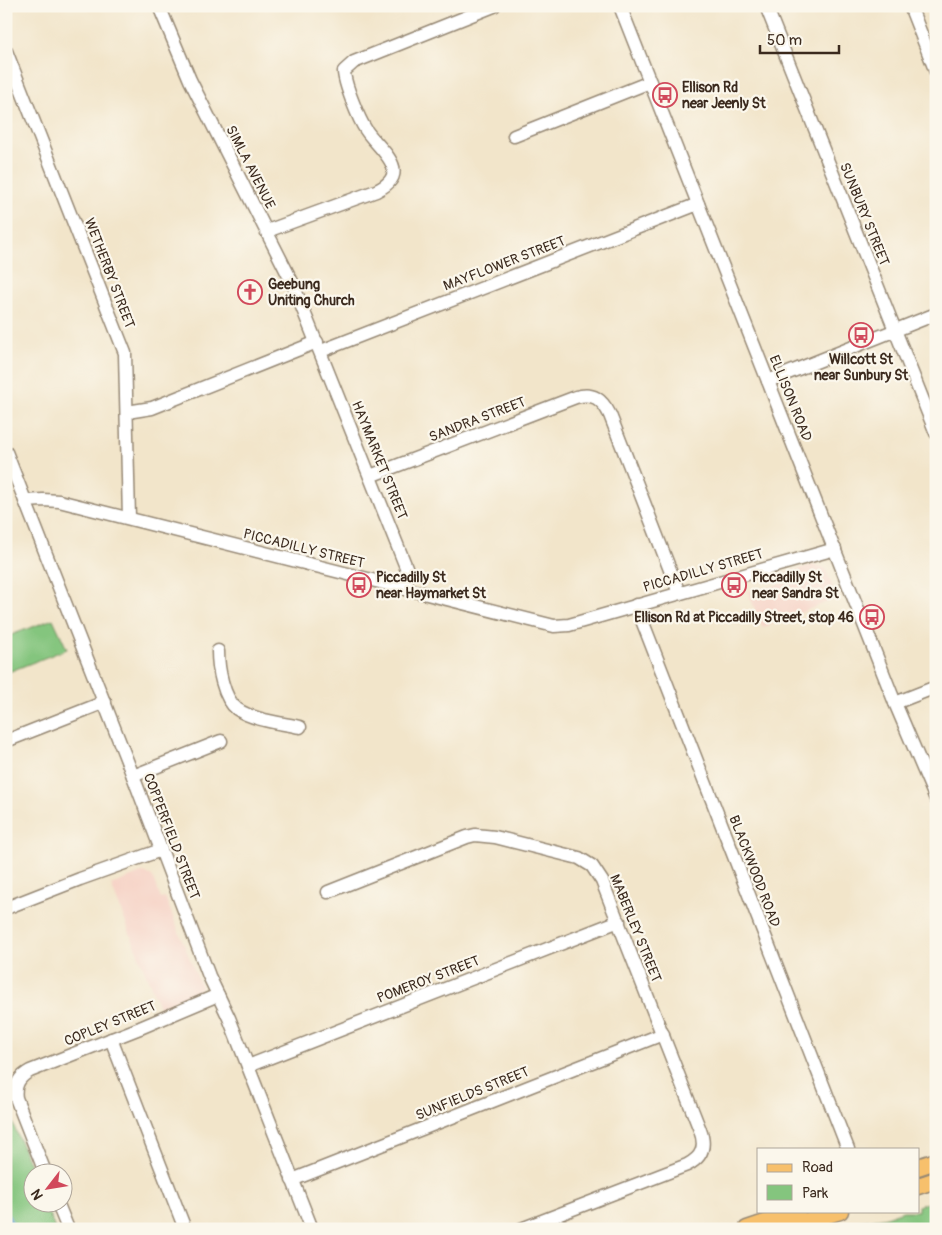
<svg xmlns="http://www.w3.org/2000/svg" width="942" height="1235" font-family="Pangolin,sans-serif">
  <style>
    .built { fill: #f6d1c5 }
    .green { fill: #84c57e; stroke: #60784e }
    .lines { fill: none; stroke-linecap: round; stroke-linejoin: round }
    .stream { stroke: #6aa0d7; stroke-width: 3 }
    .minor-casing { stroke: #968874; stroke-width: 15 }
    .major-casing { stroke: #968874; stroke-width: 19 }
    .minor { stroke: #fff; stroke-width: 12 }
    .major { stroke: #f7c06c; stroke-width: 16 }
    .labels { text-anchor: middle; stroke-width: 4.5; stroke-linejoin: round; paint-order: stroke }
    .poi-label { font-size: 14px; font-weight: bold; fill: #3b2a1e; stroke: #fbf7ec; text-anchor: start }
    .street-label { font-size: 14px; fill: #3b2a1e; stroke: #fbf7ec }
  </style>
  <rect width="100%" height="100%" fill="#fbf7ec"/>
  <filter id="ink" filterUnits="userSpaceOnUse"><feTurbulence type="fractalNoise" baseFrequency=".02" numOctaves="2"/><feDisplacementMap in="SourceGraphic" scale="10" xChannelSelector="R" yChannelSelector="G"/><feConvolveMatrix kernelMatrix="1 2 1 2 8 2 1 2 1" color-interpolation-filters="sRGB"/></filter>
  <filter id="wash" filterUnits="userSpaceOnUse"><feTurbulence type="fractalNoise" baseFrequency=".0096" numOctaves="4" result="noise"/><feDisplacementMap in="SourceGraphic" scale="20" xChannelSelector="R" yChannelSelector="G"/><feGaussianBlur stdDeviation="1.12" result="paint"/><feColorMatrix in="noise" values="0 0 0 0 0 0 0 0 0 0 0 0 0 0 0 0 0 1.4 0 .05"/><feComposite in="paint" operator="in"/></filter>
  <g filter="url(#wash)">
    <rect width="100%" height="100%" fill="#f2e5ca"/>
    <g class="built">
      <polygon points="812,565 825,568 837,598 763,628 747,590 753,592 789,582 782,574"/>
      <polygon points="144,872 152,876 161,899 165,897 201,987 195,993 159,1007 111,885"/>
    </g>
    <g class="green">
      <polygon points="53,619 67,649 6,673 6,637"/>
      <polygon points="6,1098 10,1117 33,1172 32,1202 45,1203 55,1229 6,1229"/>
      <polygon points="936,1200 936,1229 837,1229 836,1227 854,1222 883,1218 903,1211 918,1211 918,1206"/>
    </g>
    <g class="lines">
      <polyline class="stream" points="6,1212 15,1229"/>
    </g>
  </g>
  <g filter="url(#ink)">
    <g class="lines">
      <defs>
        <g id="minor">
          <polyline points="159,6 190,80 292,282 406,567 407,578 405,589"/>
          <polyline points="620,6 895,703 936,799"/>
          <polyline points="766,6 936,433"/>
          <polyline points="910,6 936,72"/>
          <polyline points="6,51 125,353 129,518"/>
          <polyline points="514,136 650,82"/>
          <path d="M 267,231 L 376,191 C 415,172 379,150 366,130 C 359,120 344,83 344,71 L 354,62 L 494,6"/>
          <polyline points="321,351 698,204"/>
          <polyline points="768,381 936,314"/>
          <polyline points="127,412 152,408 317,342"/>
          <polyline points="6,452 133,776 209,976 229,1018 312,1229"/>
          <path d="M 370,476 L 576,397 C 593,392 602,399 610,415 L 679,593"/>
          <polyline points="25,501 43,500 59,501 554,626 569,625 835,549"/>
          <polyline points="636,605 848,1149"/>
          <path d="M 218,651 C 218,668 223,698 237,709 C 252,720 282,723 300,727"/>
          <polyline points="895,703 936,687"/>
          <polyline points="6,741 105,702"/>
          <polyline points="133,776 221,741"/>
          <path d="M 328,892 L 467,837 L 475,835 L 495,837 L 579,858 L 592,866 L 602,881 L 700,1130 C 706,1146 703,1157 687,1165 L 521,1229"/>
          <polyline points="6,908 80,879 161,850"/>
          <polyline points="111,1039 185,1229"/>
          <polyline points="248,1066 619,921"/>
          <path d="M 45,1172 L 16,1098 C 14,1085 19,1077 30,1071 L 140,1028 L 218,995"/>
          <polyline points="292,1180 663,1034"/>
          <polyline points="57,1202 68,1229"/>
        </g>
        <g id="major">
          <polyline points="918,1167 936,1161"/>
          <polyline points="918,1186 936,1180"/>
          <polyline points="747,1229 797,1212"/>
          <polyline points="781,1229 840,1211"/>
        </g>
      </defs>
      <use href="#minor" class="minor-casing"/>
      <use href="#major" class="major-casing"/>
      <use href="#minor" class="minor"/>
      <use href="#major" class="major"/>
    </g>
  </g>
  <defs>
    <symbol id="bus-ring" viewBox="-11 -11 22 22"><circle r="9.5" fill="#fbf7ec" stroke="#d1495b" stroke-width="1.5"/><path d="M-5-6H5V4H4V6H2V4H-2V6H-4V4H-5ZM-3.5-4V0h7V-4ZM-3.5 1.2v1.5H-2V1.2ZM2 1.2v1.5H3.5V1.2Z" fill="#d1495b"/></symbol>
    <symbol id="church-ring" viewBox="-11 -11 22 22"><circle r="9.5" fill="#fbf7ec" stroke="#d1495b" stroke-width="1.5"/><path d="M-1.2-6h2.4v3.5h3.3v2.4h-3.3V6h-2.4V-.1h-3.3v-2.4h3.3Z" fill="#d1495b"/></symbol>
  </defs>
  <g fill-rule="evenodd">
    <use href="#bus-ring" x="651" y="81" width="28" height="28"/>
    <use href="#church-ring" x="236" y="278" width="28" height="28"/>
    <use href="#bus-ring" x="847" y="321" width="28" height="28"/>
    <use href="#bus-ring" x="345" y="571" width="28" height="28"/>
    <use href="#bus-ring" x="720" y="571" width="28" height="28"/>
    <use href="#bus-ring" x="858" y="603" width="28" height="28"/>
  </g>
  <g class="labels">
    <g class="poi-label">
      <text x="682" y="92">Ellison Rd<tspan x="682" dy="16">near Jeenly St</tspan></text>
      <text x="268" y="289">Geebung<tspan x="268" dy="16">Uniting Church</tspan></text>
      <text x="861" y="364" text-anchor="middle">Willcott St<tspan x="861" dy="16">near Sunbury St</tspan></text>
      <text x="376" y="582">Piccadilly St<tspan x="376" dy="16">near Haymarket St</tspan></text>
      <text x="752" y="582">Piccadilly St<tspan x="752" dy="16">near Sandra St</tspan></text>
      <text x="854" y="622" text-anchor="end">Ellison Rd at Piccadilly Street, stop 46</text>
    </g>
    <g class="street-label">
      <text transform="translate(251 167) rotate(63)" y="5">SIMLA AVENUE</text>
      <text transform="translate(865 214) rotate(68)" y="5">SUNBURY STREET</text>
      <text transform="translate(504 263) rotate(-21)" y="5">MAYFLOWER STREET</text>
      <text transform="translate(110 273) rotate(69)" y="5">WETHERBY STREET</text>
      <text transform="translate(791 398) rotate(68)" y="5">ELLISON ROAD</text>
      <text transform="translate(477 419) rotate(-21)" y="5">SANDRA STREET</text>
      <text transform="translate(380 460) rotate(68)" y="5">HAYMARKET STREET</text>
      <text transform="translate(304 548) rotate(14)" y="5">PICCADILLY STREET</text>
      <text transform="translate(703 570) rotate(-16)" y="5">PICCADILLY STREET</text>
      <text transform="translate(172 836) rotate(69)" y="5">COPPERFIELD STREET</text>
      <text transform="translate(755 871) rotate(69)" y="5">BLACKWOOD ROAD</text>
      <text transform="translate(636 928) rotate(68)" y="5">MABERLEY STREET</text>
      <text transform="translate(428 979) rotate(-21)" y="5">POMEROY STREET</text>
      <text transform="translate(110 1023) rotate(-22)" y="5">COPLEY STREET</text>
      <text transform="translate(472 1093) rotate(-22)" y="5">SUNFIELDS STREET</text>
    </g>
  </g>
  <rect width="942" height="1235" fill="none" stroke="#fbf7ec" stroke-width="25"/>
  <rect x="757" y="1148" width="162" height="65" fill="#fbf7ec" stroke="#aea59a"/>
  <rect x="767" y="1164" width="25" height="8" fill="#f7c06c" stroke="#aea59a"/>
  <text x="802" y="1172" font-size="15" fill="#3b2a1e">Road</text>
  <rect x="767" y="1185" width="25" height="15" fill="#84c57e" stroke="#aea59a"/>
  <text x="802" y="1198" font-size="15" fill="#3b2a1e">Park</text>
  <g transform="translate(48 1188) rotate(239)"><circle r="24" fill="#fbf7ec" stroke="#aea59a"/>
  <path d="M0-4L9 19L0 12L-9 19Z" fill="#d1495b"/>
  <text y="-8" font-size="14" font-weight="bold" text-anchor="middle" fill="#3b2a1e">N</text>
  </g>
  <path d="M760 45v8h79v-8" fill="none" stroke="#3b2a1e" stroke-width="2.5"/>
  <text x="767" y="45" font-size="15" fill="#3b2a1e" stroke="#fbf7ec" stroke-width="4" paint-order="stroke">50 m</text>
</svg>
